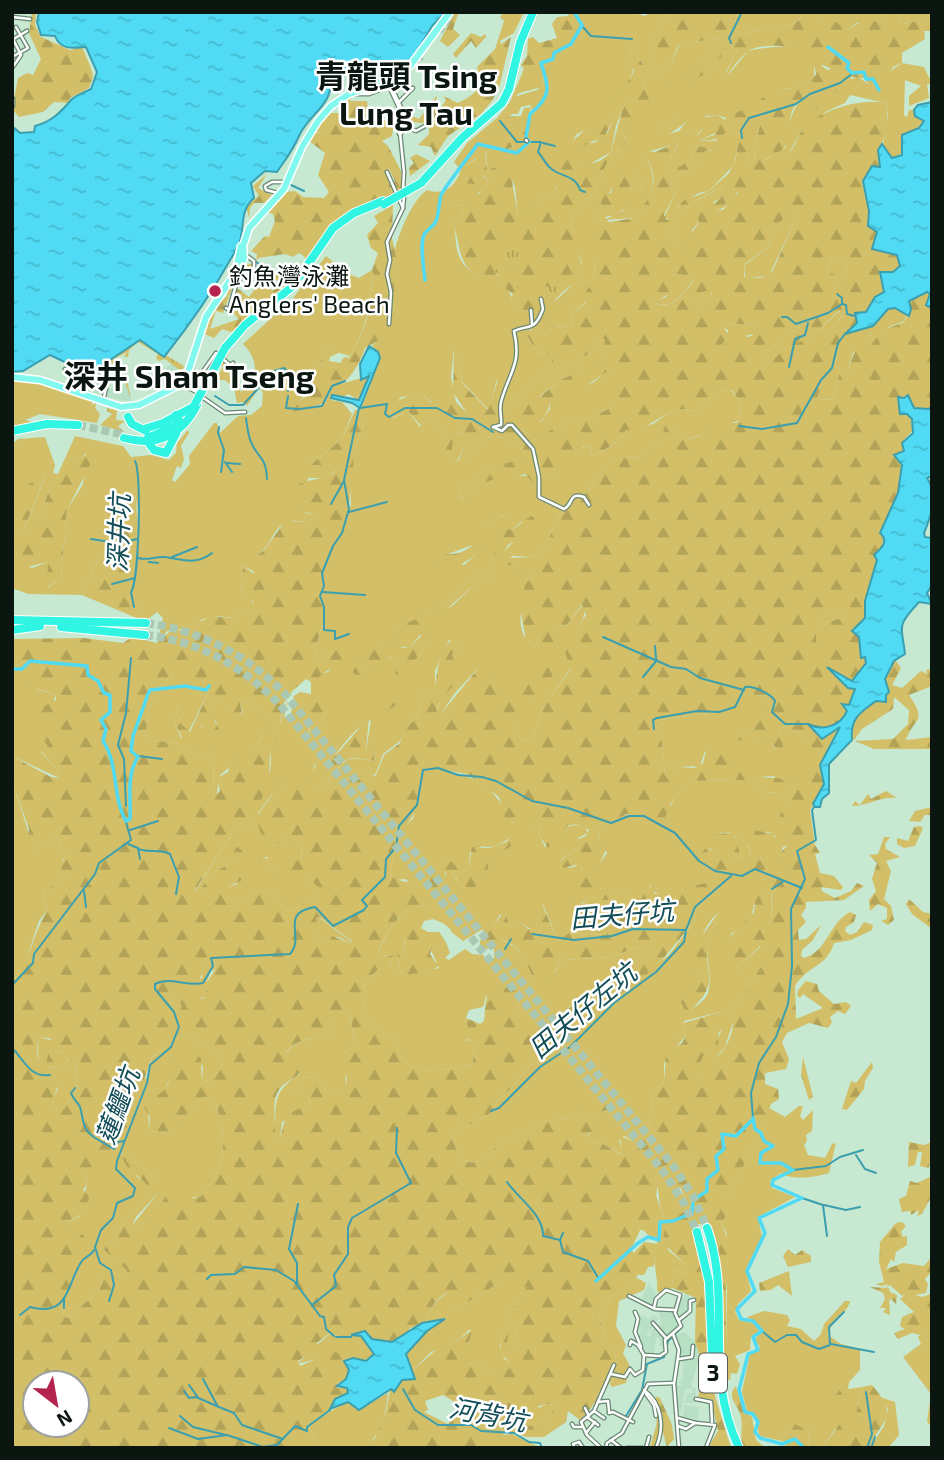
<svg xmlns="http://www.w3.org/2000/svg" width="944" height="1460" font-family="'Exo 2','Noto Sans TC',sans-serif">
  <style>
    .built { fill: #b7e0c4 }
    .green { fill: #d2bf67; fill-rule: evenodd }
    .forest { fill: url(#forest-firs); fill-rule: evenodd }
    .park { fill: url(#park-tufts) }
    .water { fill: url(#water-ripples); stroke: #3b9faf; stroke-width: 2 }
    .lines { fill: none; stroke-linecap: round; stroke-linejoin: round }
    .stream { stroke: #3b9faf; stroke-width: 2 }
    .canal { stroke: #50daf4; stroke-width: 3.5 }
    .primary-tunnel { stroke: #abc8b4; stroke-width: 6; stroke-dasharray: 6 3; stroke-linecap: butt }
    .motorway-tunnel { stroke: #abc8b4; stroke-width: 8; stroke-dasharray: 8 4; stroke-linecap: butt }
    .pedestrian-casing { stroke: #698873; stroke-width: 5 }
    .minor-casing { stroke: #698873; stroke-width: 5 }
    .tertiary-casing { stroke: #698873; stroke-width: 7 }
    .primary-casing { stroke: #fff; stroke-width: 9 }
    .motorway-casing { stroke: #fff; stroke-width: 10 }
    .pedestrian { stroke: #fff; stroke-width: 2.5 }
    .minor { stroke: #fff; stroke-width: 2.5 }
    .tertiary { stroke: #fff; stroke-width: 4.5 }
    .primary { stroke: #82f9ee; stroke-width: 6 }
    .motorway { stroke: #2ff5e2; stroke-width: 8 }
    .motorway-bridge-casing { stroke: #fff; stroke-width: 10; stroke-linecap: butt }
    .motorway-bridge { stroke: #2ff5e2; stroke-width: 8 }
    .poi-dot { fill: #b5244e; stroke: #fff; stroke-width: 2.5 }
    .labels { text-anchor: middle; stroke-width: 5; stroke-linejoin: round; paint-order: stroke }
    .shield { fill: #fff; stroke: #545c57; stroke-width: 2 }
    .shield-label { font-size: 23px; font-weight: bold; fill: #0a160f }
    .poi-label { font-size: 24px; fill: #0a160f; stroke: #fff; text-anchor: start }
    .water-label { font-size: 26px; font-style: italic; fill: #124d58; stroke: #fff }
    .district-label { font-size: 32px; font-weight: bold; fill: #0a160f; stroke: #fff }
  </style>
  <defs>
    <pattern id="forest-firs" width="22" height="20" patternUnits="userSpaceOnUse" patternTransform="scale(1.75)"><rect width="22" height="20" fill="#d2bf67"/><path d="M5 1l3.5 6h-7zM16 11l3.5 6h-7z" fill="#b3a358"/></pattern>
    <pattern id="park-tufts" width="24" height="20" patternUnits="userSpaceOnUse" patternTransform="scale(1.75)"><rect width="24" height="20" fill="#d2bf67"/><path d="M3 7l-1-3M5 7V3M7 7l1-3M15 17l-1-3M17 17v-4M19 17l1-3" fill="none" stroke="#b3a358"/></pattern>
    <pattern id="water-ripples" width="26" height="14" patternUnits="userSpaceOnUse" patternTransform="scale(1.75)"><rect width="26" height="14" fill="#50daf4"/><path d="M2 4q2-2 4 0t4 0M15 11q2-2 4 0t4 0" fill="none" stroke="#44bad0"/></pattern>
  </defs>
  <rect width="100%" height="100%" fill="#c7e8d1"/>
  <g class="built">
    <polygon points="171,363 182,372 176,381 163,388 158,378"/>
    <polygon points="93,372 104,388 101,395 97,396 70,388"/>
    <polygon points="125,383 131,402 106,397 107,388 115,389"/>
    <polygon points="649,1283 656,1295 651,1306 641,1300"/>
    <polygon points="688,1292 690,1307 679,1317 676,1314 678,1302"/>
    <polygon points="658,1310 674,1311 679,1323 676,1331 667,1336 659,1328 661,1323"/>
    <polygon points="653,1314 659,1320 653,1320 650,1325 654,1325 649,1332 649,1326 647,1336 652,1336 650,1333 655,1327 665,1338 665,1345 664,1348 659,1346 661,1339 656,1337 654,1354 649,1354 642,1351 638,1335 644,1326 636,1333 640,1318 638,1315 650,1319"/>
    <polygon points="684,1332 702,1347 699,1348 699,1357 693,1357 694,1348 691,1347 691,1356 680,1357 675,1336"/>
    <polygon points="699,1358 692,1383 692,1388 696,1388 695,1403 685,1403 687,1393 693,1393 692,1389 685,1389 681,1412 679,1412 676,1397 682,1393 674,1395 675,1385 681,1386 679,1382 683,1379 683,1359"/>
    <polygon points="684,1405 699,1407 698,1422 689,1419 689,1413 688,1419 683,1417"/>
  </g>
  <g class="green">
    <path d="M 578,12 L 630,12 L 645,16 L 651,12 L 672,12 C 650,26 655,46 649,68 L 647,70 L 635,53 L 634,45 L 631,45 L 628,68 L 634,67 L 628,84 L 591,127 L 577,134 L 572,142 L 594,143 L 608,132 L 620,103 L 628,95 L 616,126 L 611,152 L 590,164 L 565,160 L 558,186 L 552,194 L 518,216 L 515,187 L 504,164 L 487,171 L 486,151 L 465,166 L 468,172 L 465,179 L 481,182 L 483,176 L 490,183 L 464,205 L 454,206 L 454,212 L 462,211 L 464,215 L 454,224 C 456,233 455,244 458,253 C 463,272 489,284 507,288 L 519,312 L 530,310 L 533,318 L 528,337 L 537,352 L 551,354 L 552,361 L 506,410 L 503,421 L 499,416 L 497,379 L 489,410 L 463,383 L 454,348 L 451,377 L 456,402 L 469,415 L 445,400 L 432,403 L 423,395 L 401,397 L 390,412 L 393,418 L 408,411 L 420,427 L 422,423 L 430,421 L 439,425 L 449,458 L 451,439 L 464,430 L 470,435 L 457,461 L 465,462 L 484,437 C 500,436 516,438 524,452 L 516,462 C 502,463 462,481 458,495 L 463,499 C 482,472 522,473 550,480 C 563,471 578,449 588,445 L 592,449 L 589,455 C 604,454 618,442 626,430 L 653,424 L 668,413 L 683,409 L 695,411 L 719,392 L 731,390 L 739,401 L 740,420 L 683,441 L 675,439 L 680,424 L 641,456 L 611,460 L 588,491 L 563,506 L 543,552 L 533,557 L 512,556 L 506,564 L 533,573 C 525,594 509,630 534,647 L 542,643 L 559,644 L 559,636 L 555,632 L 558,627 L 568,624 L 583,604 C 593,620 558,641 571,668 L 545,705 L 532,739 L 521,741 L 515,725 L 525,708 L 536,699 L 516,681 L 491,681 L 480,666 L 455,693 L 436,721 L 436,713 L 454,663 L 452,654 L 460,644 L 449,640 L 435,671 L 435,687 L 422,697 L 418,717 L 408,725 L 400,741 L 383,754 L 376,773 L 371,777 L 370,767 L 333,787 L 328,779 C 349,759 342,755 374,761 L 375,751 L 366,751 L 371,720 C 354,726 323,767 321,786 L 310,789 L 309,780 L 318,760 L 308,761 L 292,782 L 276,789 L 258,813 L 262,835 L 274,846 L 290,837 L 301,843 L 302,861 L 265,857 L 265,866 L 284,879 L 307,879 L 320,887 L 319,892 L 291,912 L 286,910 L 270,893 L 253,893 L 233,907 L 228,905 L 228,887 L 237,884 L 246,855 L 241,851 L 233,862 L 210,874 L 199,892 L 194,893 L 233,831 L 252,823 C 258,800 275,776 270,751 C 285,725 279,695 307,677 C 312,674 322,674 328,672 L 333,664 L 333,651 L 318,658 L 314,656 L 322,624 L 322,570 L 351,505 L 350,471 L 355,446 L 367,418 L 363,413 L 355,410 L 361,409 L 380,359 L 379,352 L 372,346 C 400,317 393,307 394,271 L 390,266 C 396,243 408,204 427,190 C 444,196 456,186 461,170 L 454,162 L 467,143 L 497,118 L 514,97 L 537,90 L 543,84 L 546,59 L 552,59 L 556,51 L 582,30 ZM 530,105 L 532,109 L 526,134 L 524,136 L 521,122 L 510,136 L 513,147 L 508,150 L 496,131 L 512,114 L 518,114 L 521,107 ZM 505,514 L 505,528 L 512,530 L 522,521 L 517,537 L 500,557 L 494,574 L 476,583 L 452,606 L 393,629 L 433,612 L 454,597 L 468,580 L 488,569 L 502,540 L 493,540 L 464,565 L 448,554 L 478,543 L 484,526 ZM 420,635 L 428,638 L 418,657 L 400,662 L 388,656 L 375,671 L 368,660 L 363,667 L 352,668 L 362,647 L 372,641 L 379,645 C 390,642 398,648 410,647 ZM 306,679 L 311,682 L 311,694 L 300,692 L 294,696 L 291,714 L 284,718 L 289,694 ZM 321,700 L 328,707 L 322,718 L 327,726 L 316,727 L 310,735 L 306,701 Z"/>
    <path d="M 737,12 L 805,12 L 797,22 L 784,27 L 737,34 L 702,58 L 691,73 L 661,87 L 664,97 L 704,74 L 732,46 L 735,53 L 726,72 L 729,74 L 748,51 C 773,45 819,41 832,69 L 823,65 L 814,68 L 814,79 L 801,87 L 782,89 L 748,110 L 729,115 L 738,144 L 734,165 L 709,191 L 699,193 L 679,205 L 670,218 L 664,218 L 675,194 L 670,186 L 671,177 L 689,171 L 705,151 L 713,151 L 698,146 L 690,160 L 671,172 L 668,172 L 668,163 L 678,143 L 644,153 C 660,183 653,194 635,218 L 604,220 L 623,211 L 629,203 L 645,193 L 640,187 L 642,182 L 634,192 L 629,187 L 635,170 L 622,172 L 608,195 L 595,187 L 607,163 L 627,141 L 621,131 C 634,123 647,116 647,96 C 647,91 643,86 643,80 L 671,65 L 678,47 L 683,43 L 726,38 L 735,24 ZM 717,115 L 726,118 L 716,141 L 698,140 L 719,132 L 719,128 L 703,128 L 698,135 L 692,133 L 706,116 ZM 683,118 L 686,122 L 679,131 L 657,138 L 660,123 L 676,119 L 670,126 L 672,128 Z"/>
    <polygon points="819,12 889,12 884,22 857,23 848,30 822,21"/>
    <polygon points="901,12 932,12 932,22 922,20 903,24 900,21"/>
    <path d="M 902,63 L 924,67 L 932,84 L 927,84 L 929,98 L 909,106 L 909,96 L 921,86 L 905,80 L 904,115 L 907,117 L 909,110 L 914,110 L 924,121 L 919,128 L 903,134 L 902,151 L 897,159 L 891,157 L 883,145 L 888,115 L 886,103 L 850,95 L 845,103 L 825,112 L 801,131 L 789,153 L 763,162 L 786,147 C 791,125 788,101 815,94 L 821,104 L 844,81 L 858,77 L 870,85 Z"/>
    <polygon points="760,124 754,150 755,163 752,163 747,156 752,141 748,133"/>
    <path d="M 724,185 L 721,198 L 712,203 L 725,204 L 735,187 L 738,188 C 735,205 722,210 706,213 L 692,230 L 693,250 L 687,254 L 671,236 C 669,207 705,199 724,185 Z"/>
    <polygon points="593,196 599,198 602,206 595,217 598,253 592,282 584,304 573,313 571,328 553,326 546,336 536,330 549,307 573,284 581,281 582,264 570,223 579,203"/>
    <polygon points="791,210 795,220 769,276 745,278 745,265 771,245 768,243 774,228"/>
    <path d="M 326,256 L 346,273 L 359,278 L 372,270 C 376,278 371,283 371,292 C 369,316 362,335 350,356 L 329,350 L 321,358 L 318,382 L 287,413 L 318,406 L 325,403 L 331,390 L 337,385 L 369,376 L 359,400 L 348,394 L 343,397 L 332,396 L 331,400 L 342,402 L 352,414 L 342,439 L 311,464 L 329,465 L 338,470 L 323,478 L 308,478 L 305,513 L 314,514 L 314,518 L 308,522 C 303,522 296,520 291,521 C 272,525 273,545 259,553 L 266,594 L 253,571 L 243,566 L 241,593 L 249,597 L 256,609 L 233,618 L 219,616 L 203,619 L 190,628 L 167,631 L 157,643 L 163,618 L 157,612 L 148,619 L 139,619 L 133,591 L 138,510 L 134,489 L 120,518 L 116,545 L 99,558 L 82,595 L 28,594 L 12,588 L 12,545 L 14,560 L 32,568 L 48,562 L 48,588 L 61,577 L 67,510 L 83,484 L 86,453 L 64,476 L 52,482 L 41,513 L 22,535 L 45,477 L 12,502 L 12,444 L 18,439 L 45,437 L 55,465 L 53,473 L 58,474 L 75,436 L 123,446 L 131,457 L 151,455 L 169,460 L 176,453 L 177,443 L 188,430 L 189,433 L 181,446 L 184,459 L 181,468 L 177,466 L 172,480 L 175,482 L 190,464 L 189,456 L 214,423 L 217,423 L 220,433 L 238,416 L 251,415 L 262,406 L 263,392 L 259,388 L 247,406 L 244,402 L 237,403 L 234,388 L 225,380 L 215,380 L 223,367 L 221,364 L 219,368 L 231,350 L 225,360 L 230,367 L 229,376 L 240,381 L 240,392 C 261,382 258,358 243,344 L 293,298 Z"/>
    <polygon points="832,257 837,257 846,265 847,271 838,285 835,275 827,270"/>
    <path d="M 678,274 L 691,277 L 693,281 C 682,295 672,311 653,302 L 666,297 L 672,276 Z"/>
    <polygon points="705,291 712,291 709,305 696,310 695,303"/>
    <polygon points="895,307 907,315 904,321 889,327 869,347 871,330 853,353 848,370 839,375 833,400 817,399 824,377 835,366 840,342 846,334 873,326 887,309"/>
    <path d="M 841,310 L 843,311 C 836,333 814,336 796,345 L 797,333 L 788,334 L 805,323 L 809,325 L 810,337 Z"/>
    <polygon points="728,323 754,325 754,334 735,338 722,348 721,345 728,338 728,330 724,328"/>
    <polygon points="598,339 606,339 603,358 596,366 562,379 537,398 561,368 591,353"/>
    <polygon points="779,342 782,343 782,352 771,362 763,362 767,353"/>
    <polygon points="611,368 615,374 615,406 591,417 564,423 540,437 532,437 523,430 526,422 541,422 550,409 550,401 594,382"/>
    <polygon points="12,379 47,384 93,402 91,405 96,403 95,408 100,414 97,423 40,414 25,420 32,422 12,427"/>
    <polygon points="834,610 844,612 841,618 821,624 836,644 820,644 816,641 816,625 825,611"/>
    <polygon points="29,660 34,663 28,668 38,690 56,694 48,720 48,746 41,752 57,769 59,778 12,756 12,668"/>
    <path d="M 172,676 L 210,689 L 188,733 L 180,723 L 178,705 L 175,724 L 181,738 L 208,723 L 213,737 L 210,746 L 213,749 L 219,730 L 211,708 L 217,703 L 225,703 L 232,719 L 243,712 L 240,703 L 246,702 L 270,717 L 269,728 L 248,757 L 238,760 L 219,776 L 217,794 L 214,788 L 213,761 L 195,755 L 191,746 L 145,739 C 150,710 147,695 172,676 Z"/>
    <path d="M 743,694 L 766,696 L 775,701 L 754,729 L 740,734 L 738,739 C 756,738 771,743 784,755 L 780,732 L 783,726 L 800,734 L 805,741 L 805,781 L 792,787 L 773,776 L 759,777 L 736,768 L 705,751 L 700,766 L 679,767 L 670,777 L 665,777 L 661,730 L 654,726 L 654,721 L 728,710 L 738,704 Z"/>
    <path d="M 434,768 C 476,776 493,784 512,823 L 528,821 L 539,826 L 540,837 L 545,847 C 558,834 567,820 585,827 L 588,833 L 578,838 L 579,847 L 560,860 L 569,868 L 581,865 L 581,871 L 572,882 L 575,897 L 582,904 L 588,900 L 614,900 L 607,935 L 569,933 L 558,941 L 543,904 L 544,926 C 535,932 529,930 522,923 L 511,927 L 505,914 L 500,915 L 485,940 C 492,943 494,939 500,940 C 517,944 528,961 532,977 L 554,973 L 562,960 L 613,957 L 636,947 L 656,950 C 626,966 566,1001 550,1030 L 518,1010 L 519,990 L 515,984 L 486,996 L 483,1007 L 469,1010 L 465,1021 L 468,1026 L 466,1040 L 471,1041 L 475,1047 L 472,1064 C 450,1068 417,1079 401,1057 C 397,1051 397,1042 391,1038 C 361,1016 362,1018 365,981 L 380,968 L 390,968 L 393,956 L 382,955 L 379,951 C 388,931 401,906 425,905 L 447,925 L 433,919 L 424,921 L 421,928 L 404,941 L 404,953 L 397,955 L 400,971 L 404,975 L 439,968 L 431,950 L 433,945 L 444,945 L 446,942 L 450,953 L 445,958 L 449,960 L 465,949 L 472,954 L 484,955 L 484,960 L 494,959 L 494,949 L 479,948 L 483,929 L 463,941 L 450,931 L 452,931 L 455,918 L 444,904 L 438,885 L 446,875 L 446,869 L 452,871 L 457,881 L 473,888 L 486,879 L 489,860 L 510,838 C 500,844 493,849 482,846 L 470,852 L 469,867 L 464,872 L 446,863 L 438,872 L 412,884 L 405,879 L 396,880 L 390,874 L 395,843 L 401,829 L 413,819 L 425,770 Z"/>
    <path d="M 748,780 L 767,793 L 778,792 L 792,801 L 785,823 L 789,845 L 783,847 L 777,862 L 762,861 L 760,856 L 776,836 L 769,832 L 756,832 L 748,845 L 751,856 L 746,859 L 738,854 L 736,837 L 730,832 L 718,834 L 733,861 L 728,864 L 720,861 L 710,848 L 704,852 L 701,863 C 719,873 734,879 754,870 L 756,887 L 772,890 C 770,906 776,921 764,933 C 760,919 772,913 754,904 C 753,919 742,927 731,934 L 726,961 L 736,969 L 761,946 L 765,948 L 765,962 L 738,1002 L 724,1011 L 684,1021 L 679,1036 L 684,1029 L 686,1035 L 664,1063 L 664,1082 L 654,1094 L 649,1127 L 636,1142 L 624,1136 L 619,1140 L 623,1155 L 600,1142 L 592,1143 L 587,1137 L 599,1121 L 589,1116 L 607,1110 L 608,1090 L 572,1118 L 541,1122 L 507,1142 L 500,1142 C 488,1158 481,1167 460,1160 L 451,1134 L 485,1117 L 494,1110 L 497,1100 L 513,1087 L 530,1065 L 543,1061 L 588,1023 L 602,1007 L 669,955 L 694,922 L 696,908 L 720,888 L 697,887 L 660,894 L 651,891 L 651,882 L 631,890 L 628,896 L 600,888 L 600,863 L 607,853 L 600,841 L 599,827 C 615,818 631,809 648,819 L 671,806 L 674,797 L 689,781 ZM 718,913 C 721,922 710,927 708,937 C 704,956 713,974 708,993 C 705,1001 694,1007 688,1012 L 680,1001 L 688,980 L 698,970 C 699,947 700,929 718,913 Z"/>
    <polygon points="15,790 34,850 54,837 58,839 65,855 62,861 66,876 43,892 47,910 39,921 24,966 12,982 12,791"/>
    <polygon points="318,917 352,942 351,944 338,937 325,941 319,938 315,918"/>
    <polygon points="208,958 213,958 216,969 211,971 206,984 206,996 182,1007 180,1013 177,1014 168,997 169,992 202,978 202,962"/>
    <path d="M 345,1007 L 350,1014 L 355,1046 L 345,1052 L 346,1087 L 331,1095 L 326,1093 L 325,1085 L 314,1077 L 304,1078 L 293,1094 L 311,1099 L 309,1104 L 282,1122 L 280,1138 L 275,1135 C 276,1104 271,1092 300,1074 L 286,1053 C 296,1040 311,1037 327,1037 L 333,1030 L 333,1019 Z"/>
    <polygon points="733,1022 725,1047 698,1077 694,1076 703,1055 713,1053 723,1026"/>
    <path d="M 185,1033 L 217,1053 L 223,1062 L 220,1070 L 207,1082 L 202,1081 L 203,1067 L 191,1048 L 170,1077 L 164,1093 L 148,1102 L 149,1131 L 175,1132 L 194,1103 L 203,1097 L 214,1100 C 228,1134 228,1170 200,1197 L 165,1197 C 162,1213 144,1225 130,1228 L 159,1192 L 159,1179 L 130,1159 L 131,1154 L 121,1153 L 137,1177 L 148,1183 L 151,1193 L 129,1216 L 114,1239 L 106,1245 L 104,1250 L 128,1270 L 126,1274 L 116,1276 L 111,1269 L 103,1275 L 99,1291 L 67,1318 L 63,1315 L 72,1283 L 81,1270 L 75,1230 L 67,1222 L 80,1216 L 87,1184 L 85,1173 L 109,1152 L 125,1126 L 138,1114 L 131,1098 L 134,1089 L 147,1077 L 152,1057 Z"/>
    <path d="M 40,1037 L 50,1040 L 53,1038 L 62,1051 L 54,1052 L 49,1068 L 57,1066 L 61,1072 L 69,1057 L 75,1062 L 77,1089 L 64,1109 L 54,1110 L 53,1098 L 58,1089 L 55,1076 C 40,1070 34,1052 40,1037 Z"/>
    <path d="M 799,1106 L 803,1106 L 800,1116 L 803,1120 L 813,1110 L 812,1131 L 806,1135 L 807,1141 L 804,1145 L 808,1155 L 825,1158 L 832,1144 L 836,1143 L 829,1173 C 816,1177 793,1181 781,1173 L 770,1181 L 772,1188 L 795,1197 L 758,1217 L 762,1237 L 746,1269 L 751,1291 L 738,1304 L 735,1312 L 739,1320 L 754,1323 L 759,1331 L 751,1337 L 750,1350 L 735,1356 L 740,1364 L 737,1374 L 731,1373 L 730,1380 L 721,1378 L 719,1352 L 727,1344 L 727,1234 L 721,1223 L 727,1215 L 727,1197 L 761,1133 L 769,1108 L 785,1117 Z"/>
    <path d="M 680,1156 L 698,1163 L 699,1167 L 683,1178 L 679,1189 L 690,1203 L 690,1211 L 667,1221 L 668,1250 L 686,1265 L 686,1272 L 681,1274 L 674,1267 L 672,1288 L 662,1294 L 657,1291 C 658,1281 655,1273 655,1263 C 656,1247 659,1238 656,1223 L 664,1218 C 657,1202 660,1188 655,1178 L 659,1167 L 673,1164 Z"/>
    <polygon points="637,1278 646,1283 644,1290 619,1301 616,1326 626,1345 623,1353 630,1366 626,1383 612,1387 610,1384 619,1374 614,1350 605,1339 599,1315 606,1309 609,1297 636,1284"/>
    <path d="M 499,1283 L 528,1287 C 511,1307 503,1323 500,1349 L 506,1343 L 510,1328 L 515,1327 L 517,1331 L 514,1344 L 503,1358 L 510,1362 L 508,1371 L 492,1370 L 469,1363 L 468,1344 L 472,1330 L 469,1330 L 457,1341 L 431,1352 L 411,1372 L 406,1354 L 427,1331 L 445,1319 L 427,1323 C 429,1310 435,1298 449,1293 L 453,1311 Z"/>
    <path d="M 845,1301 L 850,1301 C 847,1315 831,1320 828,1335 L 841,1344 L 860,1349 L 860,1370 L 849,1382 L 848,1389 L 862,1387 L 857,1409 L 859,1422 L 835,1429 L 822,1448 L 808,1448 L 809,1432 L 795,1425 L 787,1428 L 786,1442 L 760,1436 C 755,1425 760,1418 747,1411 L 742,1392 L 750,1354 L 760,1347 L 755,1340 L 762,1330 L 747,1317 L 764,1311 L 787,1315 L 790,1320 L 787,1326 L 801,1329 L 814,1341 L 821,1334 L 824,1324 Z"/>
    <polygon points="932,1324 932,1428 927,1421 931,1394 903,1357 921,1344 918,1337"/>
    <polygon points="331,1333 336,1336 361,1336 373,1350 373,1356 363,1361 336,1354 297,1364 306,1356 300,1348 308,1338 318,1344"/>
    <path d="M 388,1393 C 386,1414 382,1436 362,1448 L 310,1448 L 315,1439 L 308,1425 L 346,1402 L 359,1410 Z"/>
    <path d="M 531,1394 L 539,1408 L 546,1404 L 555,1406 C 550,1417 531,1433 519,1423 C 514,1419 512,1404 510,1397 Z"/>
    <polygon points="880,1397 895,1402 899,1435 888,1448 870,1448 884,1426 888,1409"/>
    <path d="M 494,1404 L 497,1407 L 493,1421 L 496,1428 L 505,1431 L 503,1435 L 512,1434 L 541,1448 C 529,1448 507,1452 495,1446 C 481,1437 475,1426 457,1424 L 468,1421 L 483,1427 L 488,1416 L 483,1412 L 484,1407 Z"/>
    <polygon points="67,1425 75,1425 74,1434 63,1448 21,1448 25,1444 38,1444"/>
  </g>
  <g class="forest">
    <polygon points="32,12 36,12 35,25 41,37 70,50 82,47 91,68 93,77 89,88 70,98 68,103 54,102 43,112 19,117 12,109 18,78 27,73 33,75 41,59 29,33"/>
    <polygon points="455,12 459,12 453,29 460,35 448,47 440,41"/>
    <path d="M 504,12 L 524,12 L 514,33 L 500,41 L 501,44 L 511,37 L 499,88 L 492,101 L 481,114 L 448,136 L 435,156 L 431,147 L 418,145 L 429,134 L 429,124 L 414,122 L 402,131 L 406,119 L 410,120 L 412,116 L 419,119 L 437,95 L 435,107 L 440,109 L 446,100 L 443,96 L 458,103 C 477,94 483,87 477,67 L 495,49 L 504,21 L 500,17 Z"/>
    <polygon points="569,12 578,12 582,30 575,35 570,47 563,47 552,60 546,59 542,87 519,93 510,102 524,69 521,65 527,56 528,39 533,37 539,43 557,38 552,24 557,17 568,16"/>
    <path d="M 672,12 L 737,12 L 735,24 L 726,38 L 683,43 L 677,47 L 671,65 L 643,80 C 643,88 649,95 649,102 C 649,117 630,126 621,131 L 627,141 L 607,163 L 595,187 L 608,194 L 611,193 L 615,179 L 635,158 L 635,170 L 629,187 L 634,192 L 637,184 L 642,181 L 640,187 L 646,193 L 616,215 L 605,217 L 609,222 L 635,218 C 652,195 662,181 644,154 L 646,151 L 655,152 L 678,142 L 668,163 L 668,171 L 671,172 L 690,160 L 698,146 L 716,150 L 705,151 L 689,171 L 671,177 L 670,186 L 675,194 L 664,215 L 667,220 L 683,201 L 709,191 L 729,173 L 735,162 L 738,144 L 733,144 L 735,134 L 726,108 L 733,108 L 736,112 C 751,110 757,100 770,93 C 786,85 807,92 816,74 L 814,65 L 818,63 L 827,70 L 831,69 C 822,47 764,39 747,52 C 738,59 729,73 722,83 L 735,53 L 732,46 L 704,74 L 661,101 L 655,88 L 690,73 L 702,58 L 737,34 L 784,27 L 797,22 L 805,12 L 819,12 L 822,20 L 834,21 L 848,30 L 862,21 L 884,22 L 889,12 L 901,12 L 900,21 L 903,24 L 922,20 L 932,22 L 932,31 L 924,31 L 925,39 L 902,53 L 902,63 L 893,67 L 879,89 L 874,89 L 863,78 L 852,77 L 813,112 L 810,108 L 815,95 C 778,103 797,129 787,144 C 783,151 771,156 764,161 L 789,153 C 795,147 797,137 802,130 C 817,110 862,98 886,103 C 889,119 887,137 878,150 L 880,167 L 872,166 L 862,182 L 869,211 L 868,227 L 877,232 L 874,250 L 887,250 L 897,255 L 900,266 L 893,272 L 879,272 L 884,292 L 875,297 L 866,312 L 856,312 L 857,323 L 840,342 L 835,366 L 824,377 L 817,399 L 833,400 L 839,375 L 848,370 L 858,342 L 871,330 L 869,347 L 883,330 L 904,322 L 911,309 L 909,301 L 929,292 L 929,307 L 932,304 L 932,406 L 929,409 L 915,408 L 908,395 L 898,398 L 900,414 L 910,416 L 914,429 L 904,440 L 904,451 L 895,454 L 902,465 L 899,489 L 880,533 L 884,537 L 881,550 L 876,552 L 877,560 L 865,601 L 865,618 L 853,630 L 859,637 L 861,658 L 865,657 L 866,663 L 852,681 L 827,667 L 846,686 L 855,689 L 849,705 L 843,704 L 847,711 C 840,728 822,731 808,724 L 822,739 L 840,726 L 820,764 L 824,786 L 810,810 L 815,845 L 820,853 L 815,854 L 820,873 L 834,876 L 843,887 L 841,890 L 821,887 L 822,891 L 835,898 L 851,891 L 857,883 L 864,886 L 844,900 L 806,902 L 806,908 L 801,915 L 806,922 L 798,930 L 799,940 L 806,939 L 821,925 L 813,940 L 802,950 L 801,956 L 804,958 C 827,952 829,923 850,912 L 856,915 L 854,922 L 846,927 L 845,931 L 850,935 L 857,932 L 864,922 L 873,925 L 872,930 L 851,940 L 834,943 C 827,967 808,965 795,986 L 796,1019 L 823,1008 L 803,994 L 800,998 L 797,995 L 798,990 L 806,981 L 817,984 L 819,991 L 834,1004 L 846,1002 L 851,1006 L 845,1014 L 838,1011 L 830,1017 L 832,1022 L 828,1028 L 809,1023 L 787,1033 L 782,1042 L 789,1059 L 786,1069 L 765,1073 L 765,1084 L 778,1089 L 779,1099 L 771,1104 L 761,1133 L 727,1197 L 727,1215 L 721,1223 L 731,1246 L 726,1291 L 727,1345 L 719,1352 C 719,1307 727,1262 708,1221 L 692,1227 L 708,1284 L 704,1285 L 714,1393 L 731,1448 L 708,1448 L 718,1431 L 711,1399 L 698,1398 L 704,1367 L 695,1342 L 696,1298 L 672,1288 L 674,1267 L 681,1274 L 686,1272 L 686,1265 L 662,1242 L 667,1221 L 691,1208 L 678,1183 L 683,1178 L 684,1172 L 688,1168 L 696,1169 L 698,1163 L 680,1156 L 673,1164 L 659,1167 L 655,1178 L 658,1185 L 656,1195 L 664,1219 L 656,1223 L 659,1238 L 655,1241 L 643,1230 L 640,1230 L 631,1250 L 634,1253 L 644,1242 L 658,1244 L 654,1266 L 648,1267 L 644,1275 L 637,1275 L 636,1284 L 609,1297 L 606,1309 L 599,1315 L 605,1339 L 613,1345 L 619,1374 C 614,1381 606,1385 602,1392 C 596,1401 589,1412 580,1420 L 568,1411 L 566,1422 L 544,1437 L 527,1437 L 496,1428 L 493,1415 L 496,1408 L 493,1404 L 484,1407 L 483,1412 L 489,1420 L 483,1427 L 468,1421 L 459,1424 C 478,1426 486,1443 503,1448 L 362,1448 L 375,1438 L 386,1412 L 390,1390 L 395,1391 L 402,1380 L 412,1380 L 411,1372 L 438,1348 L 457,1341 L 473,1329 L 468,1344 L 471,1350 L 469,1363 L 492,1370 L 502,1367 L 508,1370 L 510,1362 L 503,1356 L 514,1344 L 517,1331 L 515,1327 L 510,1328 L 506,1346 L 501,1350 C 500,1325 512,1307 527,1287 L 517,1288 L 499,1283 L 453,1311 L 446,1305 L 448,1293 C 435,1297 429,1310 427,1323 L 410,1328 C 401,1345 388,1341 372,1339 L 369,1333 L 341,1337 L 330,1333 L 313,1346 L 310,1345 L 308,1338 L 301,1348 L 306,1356 L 298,1361 L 300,1366 L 316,1359 L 321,1350 L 330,1350 L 351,1358 L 345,1360 L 349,1370 L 346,1379 L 338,1383 L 337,1388 L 347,1388 L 347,1394 L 335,1399 L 330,1410 L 308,1425 L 315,1439 L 310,1448 L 63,1448 L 74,1434 L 74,1425 L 77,1425 L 77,1383 L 35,1383 L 35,1425 L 67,1425 L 38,1444 L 12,1448 L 12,982 C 29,962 34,933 47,910 L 43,892 L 66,876 L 60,869 L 65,855 L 58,839 L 54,837 L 34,850 L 27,844 L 29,829 L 15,790 L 12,791 L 12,756 L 51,777 L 59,778 L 57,769 L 41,751 L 48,746 L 42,739 L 48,721 L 40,719 L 37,710 L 56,700 L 56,694 L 29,687 L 28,668 L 33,662 L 29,660 L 12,668 L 12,639 L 84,638 L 123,643 L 132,637 L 157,643 L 175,627 L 180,631 L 212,616 L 233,618 L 255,609 L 253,602 L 241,593 L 243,566 L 259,577 L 266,593 L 256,556 L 265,549 L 285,521 L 308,522 L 314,518 L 313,514 L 297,510 L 291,505 L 294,487 C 309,478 325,480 338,470 L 329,465 L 310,465 L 342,439 L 355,410 L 364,413 L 367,418 L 355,446 L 348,516 L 322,570 L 322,624 L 314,656 L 318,658 L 333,651 L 345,650 L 344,658 L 315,680 L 307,677 L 289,694 L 284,703 L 277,739 L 270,751 L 269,780 L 252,823 L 233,831 L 194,892 L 199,892 L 210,874 L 233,862 L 232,849 L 238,847 L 246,855 L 251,867 L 244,879 L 228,887 L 228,905 L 233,907 L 253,893 L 270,893 L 286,910 L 291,912 L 319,892 L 319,887 L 307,879 L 292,886 C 290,885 263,864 259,861 L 273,856 L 302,860 L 301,843 L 290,837 L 274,846 L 263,838 L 256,820 C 260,807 274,798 277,783 L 282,782 L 285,786 L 313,755 L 323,756 L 314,766 L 310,788 L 321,786 L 327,760 L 336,755 L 369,717 L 366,750 L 375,751 L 374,761 C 342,754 348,759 328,779 L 333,787 L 370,767 L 371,777 L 376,775 L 384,755 L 400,743 L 405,728 L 418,717 L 422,697 L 435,687 C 438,665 441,636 468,633 L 452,654 C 453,660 459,669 458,675 C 457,690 435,694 436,720 L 480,666 L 489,664 L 487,674 L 491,681 L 515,681 L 538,664 L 552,661 L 556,665 L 551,679 L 515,725 L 521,741 L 532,739 L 545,705 L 571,669 L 564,649 L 586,615 L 582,604 L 568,624 L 558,627 L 556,632 L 562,640 L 559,644 L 527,647 L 520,607 L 525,585 L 533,574 L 506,564 L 506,558 L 533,557 L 543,552 L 563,506 L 588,491 L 611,460 L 641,456 L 661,439 L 666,423 L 673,418 L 680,424 L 676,439 C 697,444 714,421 736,423 L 740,420 L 739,401 L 732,390 L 719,392 L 695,411 L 683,409 L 668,413 L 638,431 L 626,430 C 618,442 603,454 589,455 L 592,449 L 588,445 L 583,447 L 581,456 L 550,480 L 534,483 L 525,474 C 504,481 479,475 464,499 L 458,495 C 462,481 502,463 516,461 L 524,452 C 516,438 499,436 484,437 L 465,462 L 456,466 L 469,435 L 463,431 C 447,438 456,447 449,459 L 439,425 L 430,421 L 422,423 L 423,428 L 408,411 L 389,419 C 392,400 405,394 423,395 L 431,403 L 442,397 L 467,413 L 453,392 L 454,347 L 463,384 L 488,410 C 496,392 495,374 513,362 L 515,365 L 500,401 L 502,420 L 506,410 L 552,361 L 551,354 L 537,352 L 526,334 L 532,329 L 530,310 L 519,312 L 509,303 L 513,295 C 506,286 498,287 488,283 C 458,268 461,252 454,224 L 464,214 L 462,211 L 454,213 L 454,206 L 464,205 L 468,197 L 480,193 L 484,185 L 490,183 L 484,176 L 479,185 L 466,183 L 465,166 L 476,159 L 482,150 L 485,150 L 487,171 L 507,161 L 515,162 L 511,176 L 518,215 L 552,194 L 558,187 L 558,161 C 580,156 589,174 611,152 L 626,96 L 604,137 L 586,144 L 578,152 L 564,148 C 577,139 634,84 634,68 L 628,68 L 631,45 L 634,44 L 635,53 L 647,70 L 649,68 C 655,44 649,27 672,12 ZM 760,125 L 754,150 L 755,162 L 752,163 L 747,156 L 753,141 L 749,133 L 754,136 L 755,128 ZM 724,185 L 721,198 L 709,208 L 725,204 L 735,187 L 738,193 L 723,210 L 702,211 L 697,215 L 699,222 L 688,238 L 692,250 L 687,253 L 671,236 C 669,208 705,198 724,185 ZM 593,196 L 599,199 L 602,206 L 593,220 C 599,241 599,277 584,294 L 585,304 L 573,313 L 571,328 L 553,326 L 546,336 L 536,330 C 550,312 555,290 581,281 L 583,271 L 579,255 L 585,244 L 583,236 L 573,233 L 570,223 L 579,203 ZM 791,211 L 795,220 L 773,270 C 765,281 756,277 744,277 L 745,264 L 771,245 L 768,243 L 774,228 ZM 501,248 L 519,262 L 506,266 L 497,276 L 494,265 ZM 832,257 L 837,257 L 846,265 L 847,271 L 838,284 L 835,275 L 827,270 ZM 678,274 L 691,277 L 693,282 C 682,295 673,310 654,303 L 673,291 L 672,276 ZM 705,291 L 712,292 L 709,304 L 697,310 L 695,303 ZM 840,310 L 843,312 C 835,335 813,332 797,344 L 806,329 L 788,334 L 805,323 L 809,325 L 810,337 ZM 728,323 L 754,325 L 754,334 L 749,337 L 739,334 L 722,347 L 721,345 L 730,336 L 724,328 ZM 598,339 L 605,339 L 603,358 L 596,365 L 562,379 L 538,398 L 561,368 L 591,353 ZM 779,342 L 781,352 L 771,362 L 763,362 L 767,353 ZM 611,369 L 615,374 L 615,406 L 591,417 L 564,423 L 539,437 L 532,437 L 523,430 L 526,423 L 536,426 C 543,420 550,410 550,401 L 577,392 ZM 834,610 L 844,612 L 841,618 L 821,624 L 819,627 L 835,644 L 820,644 L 816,641 L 816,625 L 825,612 ZM 172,676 L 189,688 L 210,689 L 190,732 L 180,723 L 178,703 L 175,724 L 184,741 L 196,739 L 201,726 L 208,724 C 213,737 209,738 210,750 L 213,750 L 222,734 L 215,722 L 217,714 L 212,709 L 216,703 L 227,705 L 223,718 L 228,723 L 242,712 L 240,703 L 246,702 L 270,718 C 263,744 253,752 230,764 L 228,772 L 217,778 L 220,791 L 217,794 L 214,788 L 213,761 L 195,755 L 192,746 L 145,739 C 150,710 147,695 172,676 ZM 743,694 L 766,696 L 774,701 L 754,729 L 740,734 L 737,740 L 759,741 L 769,748 L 774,746 L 781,755 L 785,755 L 780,732 L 783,726 L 800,734 L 805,741 L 805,780 L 792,787 L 779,778 L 759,777 L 747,768 L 736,768 L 733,762 L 707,747 L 703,763 L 694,768 L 679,767 L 670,776 L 665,776 L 661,730 L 654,726 L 654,721 L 728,710 L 738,704 ZM 434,768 L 467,774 L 499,797 L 506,821 C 517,826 527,820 539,826 L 540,837 L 548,848 C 563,836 564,814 589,830 L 586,836 L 574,841 L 579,847 L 558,862 L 563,868 L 576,865 L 582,868 L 568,885 L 570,896 L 575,897 L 578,905 L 588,900 L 614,900 L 608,916 L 607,935 L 569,933 L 558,941 L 542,904 L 539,904 L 532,911 L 535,920 L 543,927 L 528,929 L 522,923 L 511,927 L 504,912 L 487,934 L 486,942 C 490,942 494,940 498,940 C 515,939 528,962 532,977 L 546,984 L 562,960 L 613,957 L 636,947 L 655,950 C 625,967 566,1002 551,1030 L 548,1024 L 518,1010 L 519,990 L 515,984 C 483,982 487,997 484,1021 L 480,1024 L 466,1018 L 465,1022 L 468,1026 L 464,1038 L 471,1041 L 475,1047 L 472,1064 C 450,1068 417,1079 401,1057 C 397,1051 397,1042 391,1038 C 362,1016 362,1019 365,981 L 380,968 L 390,968 L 393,956 L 382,955 L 379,950 C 388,931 401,906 425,905 L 452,931 L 455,918 L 444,904 L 438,885 L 444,880 L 446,870 L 452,871 L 460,885 L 473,888 L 486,884 L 489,860 L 510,847 L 515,839 L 489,848 L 472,847 L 469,867 L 464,872 L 449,860 C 434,875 408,892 390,874 L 395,843 L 421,803 L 425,771 ZM 748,780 L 767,793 L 778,792 L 792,801 L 780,814 L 788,845 L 780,853 L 777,861 L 763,861 L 760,857 L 774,840 L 775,834 L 752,830 L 746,834 L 751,856 L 741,857 L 734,832 L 714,835 L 713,839 L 733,861 L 728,864 L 707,847 L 697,857 C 708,876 736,879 754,870 L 753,884 L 756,888 L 772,890 C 771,905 776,922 763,933 L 766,915 L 760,897 L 756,895 L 754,912 L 723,944 L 727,969 L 736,969 L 760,946 L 765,948 L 765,961 L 738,1002 L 724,1011 L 680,1024 L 674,1035 L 679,1036 L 684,1029 L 686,1035 L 682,1043 L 666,1055 L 664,1082 L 654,1094 L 649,1127 L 636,1142 L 620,1136 L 622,1155 L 600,1142 L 592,1143 L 587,1136 L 590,1132 L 596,1134 L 600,1121 L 589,1116 L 607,1110 L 609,1090 L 605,1090 L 572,1118 L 541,1122 L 507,1142 L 500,1142 C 488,1157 481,1167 460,1160 L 451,1134 L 485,1117 L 494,1110 L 497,1100 L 513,1087 L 530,1065 L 543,1061 L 588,1023 L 602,1007 L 656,967 L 694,922 L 696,908 L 720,888 L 715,881 L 655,894 L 650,887 L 655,876 L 651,873 L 637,878 L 628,896 L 600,888 L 600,863 L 608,845 L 600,841 L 599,827 L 627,814 L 655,820 L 664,819 L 674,797 L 690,781 ZM 319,917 L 352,941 L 351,944 L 332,936 L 325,941 L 319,938 L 316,918 ZM 208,958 L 213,958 L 216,968 L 206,984 L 206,996 L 202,999 L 181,990 L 178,995 L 182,1007 L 177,1014 L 168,997 L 169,993 L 198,982 L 203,972 L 202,962 ZM 345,1008 L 350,1014 L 355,1045 L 337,1059 L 338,1068 L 347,1077 L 346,1087 L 331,1095 L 326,1093 L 325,1085 L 314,1077 L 304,1078 L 292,1095 L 311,1099 L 309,1104 L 286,1115 L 280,1138 L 275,1135 C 276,1123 271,1100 279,1090 C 285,1080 299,1079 303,1067 L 286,1052 C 296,1040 312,1037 327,1037 L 333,1030 L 333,1019 ZM 733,1022 C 733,1036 723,1057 709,1061 L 698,1077 L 695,1076 L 703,1056 L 713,1053 L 718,1044 L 719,1032 ZM 185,1033 L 217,1053 L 223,1062 L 220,1070 L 207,1082 L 202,1081 L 201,1059 L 190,1045 L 175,1048 L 167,1064 C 175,1095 158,1089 144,1108 L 150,1116 L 149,1131 L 176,1132 L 194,1103 L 203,1097 L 214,1100 C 228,1134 228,1170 200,1197 L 193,1198 L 182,1187 L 167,1192 C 161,1209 149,1223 131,1228 L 136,1217 L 159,1192 L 159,1179 L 130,1159 L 133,1148 L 125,1143 C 114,1171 144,1172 151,1193 L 129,1216 L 114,1239 L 106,1245 L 104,1250 L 127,1270 L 126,1274 L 116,1276 L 111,1269 L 103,1275 L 99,1291 L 67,1318 L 63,1315 L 72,1283 L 81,1270 L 90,1241 L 67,1222 L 84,1213 L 90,1195 L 83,1190 L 87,1184 L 85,1174 L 100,1175 L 121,1131 L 137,1120 L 138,1114 L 131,1098 L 134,1090 L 142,1086 L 152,1057 ZM 40,1037 L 53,1039 L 56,1048 L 62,1051 L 48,1053 L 46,1068 L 57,1066 L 61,1072 L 68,1058 L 75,1062 L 77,1089 L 64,1109 L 54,1109 L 53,1098 L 60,1081 C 47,1068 30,1060 40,1037 ZM 531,1394 L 532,1408 L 547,1404 L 555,1406 C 550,1417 531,1433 519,1423 C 514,1418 512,1404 511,1397 L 521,1399 ZM 443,1395 L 458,1404 L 460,1410 L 448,1424 L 424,1412 L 428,1410 L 425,1401 Z"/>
    <polygon points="471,33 481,37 485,34 486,37 476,48 471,41 456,58 453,54"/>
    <path d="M 351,96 L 350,101 L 367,101 L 369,117 L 378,118 L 380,114 L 379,120 L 373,124 L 380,125 L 384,120 L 394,122 L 392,136 L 382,141 L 388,146 L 401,171 L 401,190 L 398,191 L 393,183 L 395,181 L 389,169 L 386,172 L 395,193 C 355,211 327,221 306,262 L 305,257 L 299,253 L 293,257 L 285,254 L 258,258 L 256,262 L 257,254 L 251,251 L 265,236 L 269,237 L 275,221 L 273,214 L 266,212 L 285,192 L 295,191 L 303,197 L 324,198 L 329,192 L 318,175 L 325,153 L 309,141 L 313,133 L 323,133 L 314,132 L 327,113 L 341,113 L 343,100 Z"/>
    <polygon points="531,107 526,133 529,143 522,139 521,123 510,136 513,147 503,151 495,141 496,131 505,117 521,116 524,108"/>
    <path d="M 717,115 L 727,121 L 726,132 C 715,143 712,139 697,140 L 715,135 L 719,128 L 703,128 L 694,138 L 692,133 L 698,119 Z"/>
    <path d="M 674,117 L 675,121 L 670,128 L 683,117 L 692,123 L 686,122 C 671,134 667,136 650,142 L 658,132 L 660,123 Z"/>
    <polygon points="416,154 430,161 410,176 409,168 414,163 410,158"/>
    <polygon points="267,174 258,188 272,195 264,203 254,203 250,208 249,218 246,206 259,196 253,186"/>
    <path d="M 393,205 L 392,238 L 396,257 L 390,266 L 394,271 C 393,305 401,331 365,348 C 361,360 353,375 344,382 C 335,390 329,389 325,403 L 287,414 L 294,402 C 315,397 319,376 321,358 L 329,350 L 340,352 L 330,357 L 329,361 L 340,363 L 344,357 L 349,358 C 361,337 370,318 371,293 C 371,284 376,278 372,270 L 378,253 L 371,248 L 367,235 L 378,223 L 374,216 Z"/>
    <path d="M 300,262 C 289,297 256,300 238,328 L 231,332 L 222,329 L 214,338 L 202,333 L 213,309 L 227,296 C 228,285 238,275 242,266 L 253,263 L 252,270 L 234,283 L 223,313 L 216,311 L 210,329 L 239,319 L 234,314 L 227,315 L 232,310 L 237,311 L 242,296 L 235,291 L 237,288 L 249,297 L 256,287 L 264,285 L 273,291 L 273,286 L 279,288 L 280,283 L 277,280 L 265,283 L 266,276 L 271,278 L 280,272 L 288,272 L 289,269 Z"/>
    <polygon points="107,408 117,410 116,420 125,421 118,426 124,432 100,425 112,414 107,411"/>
    <path d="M 97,451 L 67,510 L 61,577 L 47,588 L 48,562 L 23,568 L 14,560 L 13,501 L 28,484 L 45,476 L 23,532 L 41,513 L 52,482 C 70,473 78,454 97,451 Z"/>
    <path d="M 134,488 C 143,532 128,572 139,619 L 82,595 L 99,558 L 116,545 L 120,518 Z"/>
    <path d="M 506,514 L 508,517 L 505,528 L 512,530 L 531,516 L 535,518 L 535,527 L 508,545 L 494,574 C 488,578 479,580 474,585 C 448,607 430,629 394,633 L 393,629 L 432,612 L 454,597 L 468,580 L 488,569 L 501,540 C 488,540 469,568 440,570 L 435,566 L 441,554 C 464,556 477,546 483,526 Z"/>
    <polygon points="427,630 432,631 418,657 399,676 395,673 399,662 389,656 375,672 368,661 363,667 364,676 354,674 352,668 366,632 379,645 397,642 402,648 410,647"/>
    <path d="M 895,660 L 901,668 L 892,685 L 902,688 L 921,671 L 927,674 L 926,670 L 932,669 L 932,686 L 909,695 C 928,723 914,717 906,740 L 932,737 L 932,749 L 874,749 L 855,741 L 893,739 L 908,724 L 909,710 L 894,697 L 893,709 L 862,729 L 854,740 L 851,737 C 852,717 861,711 877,700 L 886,702 L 886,695 L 889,692 L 884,680 Z"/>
    <polygon points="399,683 403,689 395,706 375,718 372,715 392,703"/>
    <polygon points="326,696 331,702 322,718 327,726 316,727 310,735 310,728 303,723 301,706 305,700 321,700"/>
    <path d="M 886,791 L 897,798 C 881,796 867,806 852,806 L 855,801 L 860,805 L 868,794 L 871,799 Z"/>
    <polygon points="932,807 932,815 925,815 920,822 909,821 915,811"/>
    <polygon points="920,826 923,828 915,846 904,848 897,844 897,838 908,841 914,827"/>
    <polygon points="884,837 890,837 885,844 886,849 900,857 886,861 891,871 884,899 891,906 894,920 888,925 881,921 887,919 887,908 878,904 870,911 869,900 876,891 872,879 877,863 869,855 878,854"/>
    <polygon points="909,899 923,912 932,914 932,929 912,914 906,904"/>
    <path d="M 718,913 L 720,914 C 718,924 709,929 708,939 C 702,976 724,982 687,1013 L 680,1001 L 682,994 L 679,986 L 698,970 L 696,945 Z"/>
    <polygon points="416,925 428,932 439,932 446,942 444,945 433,945 430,954 436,963 440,957 445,963 427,972 404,975 400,971 397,954 404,953 405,932"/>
    <polygon points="803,1057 813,1097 809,1100 801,1075"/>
    <polygon points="872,1062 873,1068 865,1081 864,1089 847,1110 842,1109 851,1081 856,1083"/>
    <polygon points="909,1142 924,1145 932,1142 929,1168 920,1166 922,1152 918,1152 915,1165 908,1167"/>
    <polygon points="932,1176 932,1195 922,1214 917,1216 919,1210 911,1215 910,1211 902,1212 899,1199 906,1196 910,1181 917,1183"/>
    <polygon points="902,1222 906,1226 901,1232 903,1237 907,1236 907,1245 896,1252 894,1262 891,1259 886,1269 903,1263 924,1266 932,1257 932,1271 925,1279 928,1284 926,1293 915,1295 923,1297 932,1293 932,1326 920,1335 912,1333 898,1339 894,1333 905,1329 900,1326 902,1317 914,1312 900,1299 906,1294 902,1296 890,1285 886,1288 888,1284 882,1286 876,1284 884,1282 879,1262 880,1242 896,1223"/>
    <polygon points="788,1249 795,1255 802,1250 811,1256 811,1262 788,1267 783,1256"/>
    <polygon points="789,1271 792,1296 778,1285 771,1290 760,1291 759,1283"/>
    <polygon points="870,1287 889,1288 890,1292 897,1295 896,1304 891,1299 889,1301 890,1315 883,1312 886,1308 880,1308 885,1299 883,1293"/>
    <path d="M 872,1385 C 901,1419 881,1418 870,1448 L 822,1448 L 839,1425 L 858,1422 L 856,1414 L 862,1387 Z"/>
    <path d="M 736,1386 L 743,1411 L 752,1417 L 756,1440 L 765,1448 L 745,1448 L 742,1445 C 740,1435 743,1426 741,1417 C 739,1405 725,1397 736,1386 Z"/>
    <polygon points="840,1390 843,1390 843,1401 833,1418 824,1417 823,1407"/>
    <path d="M 649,1396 L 658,1411 L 660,1408 L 655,1396 L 660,1398 L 672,1425 L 674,1439 L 667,1447 L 662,1429 L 655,1448 L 650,1448 C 656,1422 662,1424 649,1396 Z"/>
    <polygon points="795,1424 809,1432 808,1448 785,1448 787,1428"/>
  </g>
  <g class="park">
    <polygon points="502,240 532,245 531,263 519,262 506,267 528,286 557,287 555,298 537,298 530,302 524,291 512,285 505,275 498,276 487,257 491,252 498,253"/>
    <polygon points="140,340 184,366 182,372 165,359 159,361 156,358 158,354 138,342 129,350 128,357 124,357 127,352 114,359 127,380 131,400 125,382 110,360"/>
  </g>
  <g class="water">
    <path d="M 39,12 L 446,12 L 432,26 L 414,57 L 395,72 L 350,85 L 351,75 L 344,75 L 338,87 L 330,90 C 327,107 306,119 299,136 C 292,152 285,160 277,172 L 265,171 L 251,183 L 254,198 C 238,212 246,230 238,246 C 217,285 193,321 164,357 L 140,340 L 98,368 L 94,364 L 79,369 L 50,355 L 23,371 L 12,372 L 12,126 L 20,133 L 34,132 L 35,126 C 51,122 61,112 71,100 C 76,95 85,92 91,89 L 97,72 L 86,47 C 74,48 61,51 55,36 L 41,35 L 37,22 Z"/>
    <polygon points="932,102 932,304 929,307 926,305 930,294 927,292 909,301 911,309 909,316 895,308 888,309 873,326 845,334 857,323 855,313 866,312 875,297 884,292 880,272 893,272 900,266 897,255 872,249 877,232 868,226 869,211 863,181 872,166 880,167 878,150 882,144 892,158 902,155 902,135 919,128 924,121 915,116 914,110 918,105"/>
    <polygon points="369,346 378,352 380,358 360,408 352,403 331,398 332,395 359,400 369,376 361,380 360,364"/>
    <path d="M 908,395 L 914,408 L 929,409 L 932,406 L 932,476 L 927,478 C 938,494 931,517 924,533 L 925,537 L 932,538 L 932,585 L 927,593 L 932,604 L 919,602 C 895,628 902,625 905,654 L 894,661 L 885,679 L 889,692 L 886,695 L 886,702 L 876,701 C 859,713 850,719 852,740 L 829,764 L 829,793 L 822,799 L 820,807 L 815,807 L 813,804 L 824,784 L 820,765 L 840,727 L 822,739 L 808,724 C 822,731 840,727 847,711 L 842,704 L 849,705 L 855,689 L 848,688 L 827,667 L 852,681 L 866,663 L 865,657 L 861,658 L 859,637 L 852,631 L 865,618 L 865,601 L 877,560 L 874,555 C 880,549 890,542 880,533 L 898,493 L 902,465 L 894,455 L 904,451 L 902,443 L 913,433 L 912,419 L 907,414 L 900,414 L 898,397 L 904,398 Z"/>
    <polygon points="445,1319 427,1331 406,1354 415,1379 402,1380 394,1392 391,1389 359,1410 348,1402 330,1409 335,1399 348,1393 347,1388 337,1386 346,1379 349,1370 344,1361 353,1358 366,1361 374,1354 361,1336 351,1335 365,1331 372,1339 392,1342 422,1323"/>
  </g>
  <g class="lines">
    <g class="stream">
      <polyline points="582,26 591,36 632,39"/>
      <polyline points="731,43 729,38 742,12"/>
      <path d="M 500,121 L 517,142 L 541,142 L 538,152 C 543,157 546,166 553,170 C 563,177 576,176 580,190 L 585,192"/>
      <polyline points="742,138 741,130 749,118 796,104 810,94 840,83 853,73"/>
      <polyline points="543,143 555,146"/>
      <polyline points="291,185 304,191"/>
      <polyline points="248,259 263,265"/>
      <polyline points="837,294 842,298 842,304 846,305 847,314 855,316"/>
      <polyline points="782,317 787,317 796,324 828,313 842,304"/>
      <polyline points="789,367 795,339 805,335 808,323"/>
      <polyline points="215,396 229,405 243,405 274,371 284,368 289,373 288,391"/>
      <polyline points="288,396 286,408 298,409"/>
      <polyline points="360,408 387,404 385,414 389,417 405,408 437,408 455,418 472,419 493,432"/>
      <polyline points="300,409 322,406 332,386 345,381"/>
      <path d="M 246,418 C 247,426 248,435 251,442 C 257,458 266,455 267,479"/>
      <polyline points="739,426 762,429 797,423 821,380 832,368 838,343 845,334"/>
      <polyline points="219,427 218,433 224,450 221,472"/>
      <polyline points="225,462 232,472"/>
      <polyline points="227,463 240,464"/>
      <polyline points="331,504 344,481"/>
      <polyline points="349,512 387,502"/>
      <polyline points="91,539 117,543 138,539"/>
      <polyline points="172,557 197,547"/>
      <path d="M 138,558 C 148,561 155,556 165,557 C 182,559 195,566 212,553"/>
      <polyline points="149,562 158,563"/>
      <polyline points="112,584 135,578"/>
      <polyline points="322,592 365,595"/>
      <path d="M 134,607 L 131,592 C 139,581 142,473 135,461"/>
      <polyline points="349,634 335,639 335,631 324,630 324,607 320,596 324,586 322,573 333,546 342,533 349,509 344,480 359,408"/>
      <polyline points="603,637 671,667 686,669 700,678 744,690"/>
      <polyline points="655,646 656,659"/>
      <polyline points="643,677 657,660"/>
      <path d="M 654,729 L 653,720 L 657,718 L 697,711 L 719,712 L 735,707 L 745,687 C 753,685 771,694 775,701 L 772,712 L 785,724 L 808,724"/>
      <polyline points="138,756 162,759"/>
      <polyline points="126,806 124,759 118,745 126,713 131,658"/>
      <polyline points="130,830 158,821"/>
      <polyline points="128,844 138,848 140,859"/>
      <path d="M 138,849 C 150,853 159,849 170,854 L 179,877 L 176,894"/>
      <polyline points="772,889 784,881"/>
      <polyline points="84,891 86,907"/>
      <polyline points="532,934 574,940 612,936 633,929 686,930 695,907 731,876"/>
      <polyline points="505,949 511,939"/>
      <polyline points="12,985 33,963 34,954 95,874 99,863 131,840 126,822"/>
      <path d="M 14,1050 C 25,1062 31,1078 50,1075"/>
      <path d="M 75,1088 L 71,1093 C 73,1099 77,1101 80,1107 C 82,1113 82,1118 84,1124 C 87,1137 104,1142 114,1149 L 118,1142 L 124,1141"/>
      <polyline points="491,1111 499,1108 540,1067 570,1047 614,1003 656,972 684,942 686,930"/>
      <polyline points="753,1118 751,1093 759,1063 776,1037 788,1004 792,966 791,909 805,879 797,851 816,840 812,810 814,807"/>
      <polyline points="856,1155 865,1169 876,1173"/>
      <polyline points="793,1170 826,1166 840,1157 863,1150"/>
      <path d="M 507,1182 C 518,1198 544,1215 543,1236 L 560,1240"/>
      <polyline points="802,1198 823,1205 827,1236"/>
      <polyline points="824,1205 846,1210 860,1207"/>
      <polyline points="563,1233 560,1240 563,1252 588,1261 599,1279"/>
      <polyline points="207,1279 211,1275 235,1274 244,1267 276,1270 294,1281 320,1316 324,1317 326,1329 334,1336"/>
      <polyline points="297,1285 297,1263 289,1249 298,1204"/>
      <path d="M 109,1301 L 114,1285 L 111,1270 L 100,1263 L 95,1247 L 101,1230 L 113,1218 L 117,1203 L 133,1196 L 135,1188 L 116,1169 L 117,1161 L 147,1083 L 150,1065 L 171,1047 L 179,1027 L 174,1012 L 155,989 L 155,984 C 170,976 187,987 203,983 L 213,966 L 211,958 L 290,954 C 306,937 278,913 315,907 L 333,926 L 364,910 L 367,906 L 362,900 L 385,877 L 386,859 L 396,847 L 399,826 L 417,805 L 423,770 L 438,768 L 458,775 L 482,777 L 496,781 L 532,801 L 568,808 L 611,823 L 629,816 L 644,816 L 675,833 L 699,861 L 715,871 L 742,876 L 755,869 L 802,888"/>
      <polyline points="312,1305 336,1286 334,1275 348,1254 348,1227 352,1218 411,1183 396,1153 397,1128"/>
      <polyline points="64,1308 64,1299"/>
      <path d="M 20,1315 L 30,1307 C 71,1318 67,1281 82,1261 C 86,1256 91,1256 94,1250"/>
      <polyline points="762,1331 775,1342 787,1335 796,1335 802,1342 819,1349 830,1345 829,1327 844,1312"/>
      <polyline points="336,1337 351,1337"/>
      <polyline points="831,1344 874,1352"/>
      <polyline points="203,1379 217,1405"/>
      <polyline points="189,1385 197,1396"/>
      <polyline points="403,1389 415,1410 438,1425 471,1425 481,1431 514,1433 529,1442 540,1443 542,1448"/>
      <polyline points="184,1391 189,1398 196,1397 219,1407 234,1413 242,1425 283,1439"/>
      <polyline points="866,1392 872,1434 867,1448"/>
      <polyline points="180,1416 193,1427 226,1435"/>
      <polyline points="626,1416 642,1390 647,1364 664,1357 668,1341 681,1328"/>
      <polyline points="169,1428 198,1439 227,1435 263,1447 277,1445 295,1426 307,1431 307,1427 330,1410"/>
      <polyline points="871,1448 875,1437"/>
    </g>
    <g class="canal">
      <polyline points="828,47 849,63 847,68 852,73 864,72 866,79 873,79 879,90"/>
      <path d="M 425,280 C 424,270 419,240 425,233 C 428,229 434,226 436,221 C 439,214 439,202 441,195 C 444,188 472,152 478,144 L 517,153 L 529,142 L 526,137 L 530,114 C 552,96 549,88 541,63 L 553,59 L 554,53 L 571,44 L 582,25 L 574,12"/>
      <path d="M 12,669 L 22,669 L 30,661 L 87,666 L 88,675 L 98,681 L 104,693 L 110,695 L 110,712 L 101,720 L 106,729 L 103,741 C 119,765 112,797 126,821 L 130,819 C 131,798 126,775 138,757 L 131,751 L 133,736 L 148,694 L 150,690 L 185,686 L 206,690 L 209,686"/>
      <polyline points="753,1118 755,1129 761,1133 764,1141 773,1146 761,1153 760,1163 781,1163 793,1170 773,1180 772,1185 802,1198 759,1218 765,1233 747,1271 755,1291 737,1309 741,1319 753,1321 762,1331 753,1337 758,1350 748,1354 739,1390 745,1412 753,1414 758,1422 755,1432 760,1438 782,1444 795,1439 804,1448"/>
      <polyline points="596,1281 638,1243 648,1237 659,1240 660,1222 673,1221 692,1213 693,1200 707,1191 707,1179 718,1170 716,1156 724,1149 722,1134 736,1136 752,1120"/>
    </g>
    <g class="primary-tunnel">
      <polyline points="440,32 452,14"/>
      <polyline points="400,77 422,57"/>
    </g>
    <g class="motorway-tunnel">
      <polyline points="78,425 125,435"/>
      <path d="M 146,623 C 199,630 247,655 284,693 L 674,1167 L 693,1196 L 707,1228"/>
      <path d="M 145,635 C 197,640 244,667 280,705 L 662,1170 L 684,1203 L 697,1232"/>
    </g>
    <defs>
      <g id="pedestrian">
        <polyline points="12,17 30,19"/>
        <polyline points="12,40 27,31"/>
        <polyline points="12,57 28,48 16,27"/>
        <polyline points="526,140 527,141"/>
        <polyline points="531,310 532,324"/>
        <path d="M 493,427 L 502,431 L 508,425 L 512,425 L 533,449 L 539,477 L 539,497 L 564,509 C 574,504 568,492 584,497 L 589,505"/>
        <path d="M 493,427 L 501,425 C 502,418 499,410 501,402 C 509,372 522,365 514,331 C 528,324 534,333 543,309 L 541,299"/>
      </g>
      <g id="minor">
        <polyline points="12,37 21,55 12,68"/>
        <polyline points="355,94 369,94 385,88"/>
        <polyline points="398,103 413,88"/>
        <polyline points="396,122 401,128"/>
        <polyline points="387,172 403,208"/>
        <polyline points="403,190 404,172 400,133 409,128 416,131 425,126"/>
        <polyline points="278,193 266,190 265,186 272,182 282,182"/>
        <polyline points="226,308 229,310 237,281 254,270 254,261 247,256"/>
        <polyline points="389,324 391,292 387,274 390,260 387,242 403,208 404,197"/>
        <polyline points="190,368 199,377 216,353 230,365 233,363"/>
        <polyline points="65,369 81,377 94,370 106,388 104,397"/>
        <polyline points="182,385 197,392"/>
        <polyline points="202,397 225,413 245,412"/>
        <polyline points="629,1296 655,1309 675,1310"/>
        <polyline points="635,1312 638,1319 635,1332 641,1347"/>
        <polyline points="679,1320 690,1311 690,1301 694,1300"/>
        <polyline points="653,1323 666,1338"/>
        <polyline points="673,1334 679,1350 674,1384 679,1448"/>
        <polyline points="630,1345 631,1341 638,1345 644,1355 660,1356 666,1352 665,1340 681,1326 675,1313 680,1295 666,1290 656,1299 654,1308"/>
        <polyline points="679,1359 692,1357 693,1346"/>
        <polyline points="611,1374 625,1377 630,1369 635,1375 643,1370 644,1355"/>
        <path d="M 644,1390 C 662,1403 665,1427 656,1448"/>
        <polyline points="646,1394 654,1405 656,1416"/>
        <polyline points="696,1399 711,1402 712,1422"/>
        <polyline points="598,1402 608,1401 609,1411"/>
        <polyline points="585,1408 589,1416"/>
        <polyline points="594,1411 604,1418"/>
        <polyline points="609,1413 613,1412 633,1422"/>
        <polyline points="587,1417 598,1425"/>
        <polyline points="678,1418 695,1423"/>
        <polyline points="572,1424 574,1427 582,1427"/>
        <polyline points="678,1426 686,1429 695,1423 715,1425 706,1448"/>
        <polyline points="586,1433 595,1422"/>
        <polyline points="611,1440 621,1448"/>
        <polyline points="575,1448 573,1444 579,1442 583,1448"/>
        <polyline points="601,1448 587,1435 581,1422 594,1411 614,1365"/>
        <polyline points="606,1448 607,1443 622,1433 648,1384 674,1383"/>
        <polyline points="627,1448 643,1448"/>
        <polyline points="646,1448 649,1437"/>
      </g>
      <g id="tertiary">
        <polyline points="390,86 402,112 400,133"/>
        <polyline points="12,99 12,105"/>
      </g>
      <g id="primary">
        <polyline points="378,83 410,66 450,12"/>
        <polyline points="236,269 241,246"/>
        <polyline points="12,377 40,380 121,407 139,405 179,385 187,375 206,317 244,259 243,246 249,228 284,189 302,147 318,121 331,106 349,94 373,86 390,86 400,77"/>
      </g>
      <g id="motorway">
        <polyline points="421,183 462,138 502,103 509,89 520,43 533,12"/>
        <polyline points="225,348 245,325 293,286 333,228 354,213 383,201"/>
        <polyline points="128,417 132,424 146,431"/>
        <polyline points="144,429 163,423 193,407"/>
        <polyline points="12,431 47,424 78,425"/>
        <path d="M 124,438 C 157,447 182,435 197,405"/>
        <polyline points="148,438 177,425 179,420 176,415"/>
        <polyline points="150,445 154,450 166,453 176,434"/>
        <polyline points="12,620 146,623"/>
        <polyline points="61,627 145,635"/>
        <polyline points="12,630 40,626"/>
        <path d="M 707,1228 C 733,1301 702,1370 739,1448"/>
        <polyline points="697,1232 709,1282 712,1353"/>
      </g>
    </defs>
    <use href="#pedestrian" class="pedestrian-casing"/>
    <use href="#minor" class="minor-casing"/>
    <use href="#tertiary" class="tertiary-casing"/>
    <use href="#primary" class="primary-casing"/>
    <use href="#motorway" class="motorway-casing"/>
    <use href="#pedestrian" class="pedestrian"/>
    <use href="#minor" class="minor"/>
    <use href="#tertiary" class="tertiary"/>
    <use href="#primary" class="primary"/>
    <use href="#motorway" class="motorway"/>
    <defs>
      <g id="motorway-bridge">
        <polyline points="384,204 421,183"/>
        <polyline points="195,404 225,348"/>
      </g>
    </defs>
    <use href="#motorway-bridge" class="motorway-bridge-casing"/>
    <use href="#motorway-bridge" class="motorway-bridge"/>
  </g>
  <circle class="poi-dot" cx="215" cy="291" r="7"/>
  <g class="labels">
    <rect class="shield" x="699" y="1353.5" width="28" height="39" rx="5"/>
    <g class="shield-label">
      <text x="713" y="1381">3</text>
    </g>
    <g class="poi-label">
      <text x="229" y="285">釣魚灣泳灘<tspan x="229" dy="28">Anglers' Beach</tspan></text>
    </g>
    <g class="water-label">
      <text transform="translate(119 533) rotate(-88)" y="9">深井坑</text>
      <text transform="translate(622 915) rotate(-5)" y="9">田夫仔坑</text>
      <text transform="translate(583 1011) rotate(-40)" y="9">田夫仔左坑</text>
      <text transform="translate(118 1106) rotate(-70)" y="9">蓮鱷坑</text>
      <text transform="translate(488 1415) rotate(11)" y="9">河背坑</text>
    </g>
    <g class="district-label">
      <text x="406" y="88">青龍頭 Tsing<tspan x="406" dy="37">Lung Tau</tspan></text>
      <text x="189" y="388">深井 Sham Tseng</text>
    </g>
  </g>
  <rect width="944" height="1460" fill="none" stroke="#0a160f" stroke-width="28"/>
  <g transform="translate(56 1404) rotate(149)"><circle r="33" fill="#ffffff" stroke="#9da29f" stroke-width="2"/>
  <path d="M0-5L12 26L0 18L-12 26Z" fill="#b5244e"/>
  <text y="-10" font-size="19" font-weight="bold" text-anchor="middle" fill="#0a160f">N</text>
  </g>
</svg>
